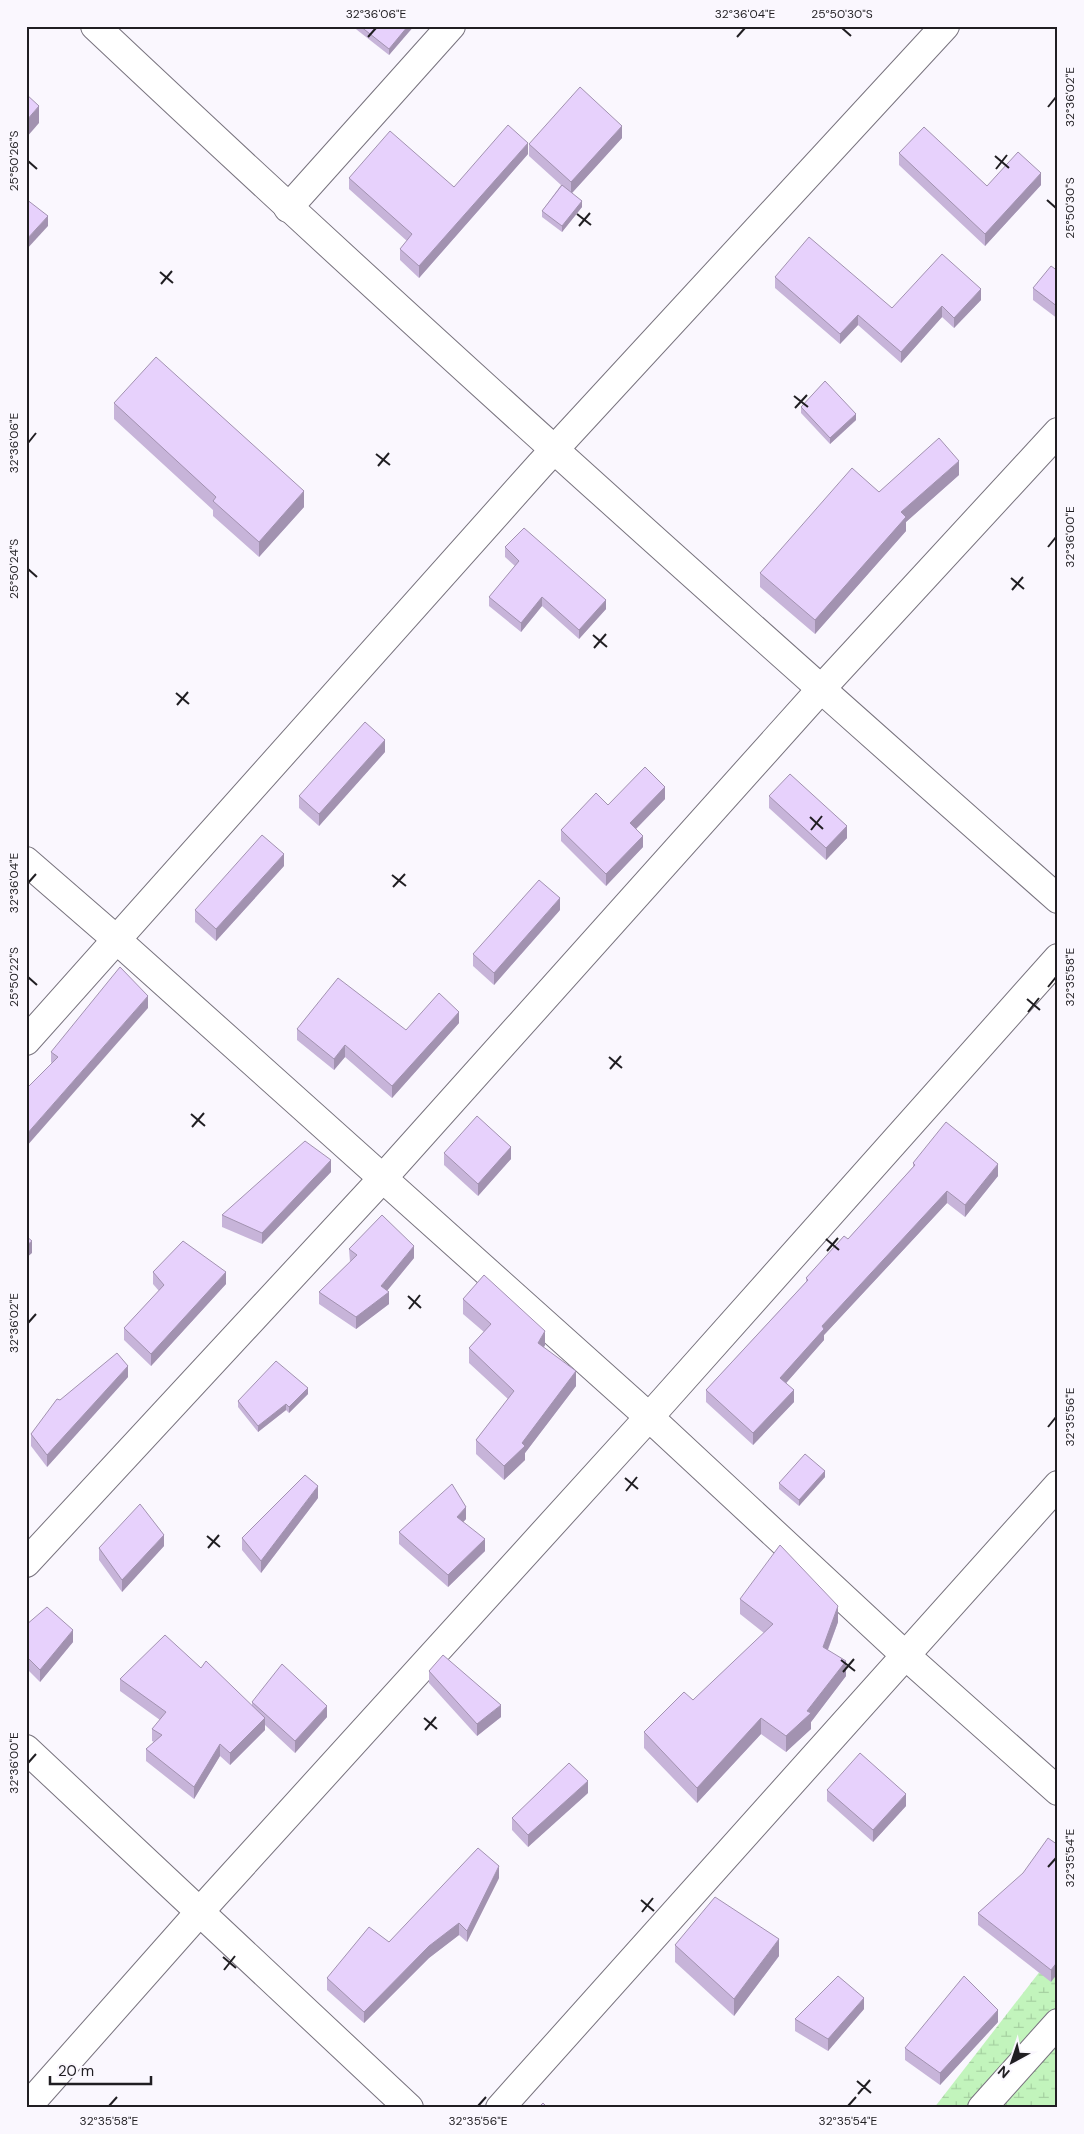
<svg xmlns="http://www.w3.org/2000/svg" width="1084" height="2134" font-family="'DM Sans',sans-serif">
  <style>
    .wetland { fill: url(#wetland-marsh) }
    .lines { fill: none; stroke-linecap: round; stroke-linejoin: round }
    .minor-casing { stroke: #78737e; stroke-width: 30 }
    .tertiary-casing { stroke: #78737e; stroke-width: 30 }
    .minor { stroke: #fff; stroke-width: 28 }
    .tertiary { stroke: #fff; stroke-width: 28 }
    .wall { fill: #c7b4d9 }
    .shaded-wall { fill: #a292b0 }
    .building { fill: #e7d1fc; stroke: #a292b0 }
    .ticks { fill: none; stroke: #201e22; stroke-width: 2 }
    .neatline { fill: none; stroke: #201e22; stroke-width: 2 }
    .ticks-label { font-size: 12px; text-anchor: middle; fill: #201e22 }
  </style>
  <defs>
    <pattern id="wetland-marsh" width="20" height="14" patternUnits="userSpaceOnUse" patternTransform="scale(1.25)"><rect width="20" height="14" fill="#c2f4bc"/><path d="M1 5h8M5 5V1M11 12h8M15 12V8" fill="none" stroke="#a6d1a1"/></pattern>
  </defs>
  <rect width="100%" height="100%" fill="#faf7fe"/>
  <polygon class="wetland" points="1058,1948 1058,2108 934,2108"/>
  <g class="lines">
    <defs>
      <g id="minor">
        <path d="M 95,26 C 410,323 733,612 1058,899"/>
        <polyline points="288,208 451,26"/>
        <polyline points="26,861 117,940 649,1417 905,1655 1058,1791"/>
        <polyline points="26,1563 382,1179 821,689 1058,432"/>
        <polyline points="26,1749 409,2108"/>
        <polyline points="26,2108 212,1898 659,1406 1058,958"/>
        <polyline points="500,2108 1058,1485"/>
        <polyline points="982,2108 1058,2023"/>
      </g>
      <polyline id="tertiary" points="26,1041 540,465 945,26"/>
    </defs>
    <use href="#minor" class="minor-casing"/>
    <use href="#tertiary" class="tertiary-casing"/>
    <use href="#minor" class="minor"/>
    <use href="#tertiary" class="tertiary"/>
  </g>
  <g class="wall">
    <polygon points="352,26 414,26 389,55"/>
    <polygon points="622,138 572,193 582,207 562,232 542,217 542,211 561,185 529,156 529,144"/>
    <polygon points="899,153 987,186 1041,185 985,246 899,165"/>
    <polygon points="528,154 419,278 400,260 400,249 407,241 349,189 349,178 454,187"/>
    <polygon points="1058,271 1058,319 1033,300 1033,288"/>
    <polygon points="775,277 892,308 981,300 954,328 942,317 901,363 858,325 840,344 775,288"/>
    <polygon points="114,403 304,507 259,557 213,516 213,510 114,419"/>
    <polygon points="801,407 856,420 830,444 801,413"/>
    <polygon points="959,475 906,522 906,531 815,634 760,587 760,573 879,492"/>
    <polygon points="505,547 606,609 579,639 542,606 521,632 489,606 489,597 515,566 505,557"/>
    <polygon points="385,752 319,826 299,808 299,796"/>
    <polygon points="769,796 847,838 826,860 769,808"/>
    <polygon points="665,799 636,829 643,847 606,886 561,841 561,830 608,805"/>
    <polygon points="284,866 216,941 195,922 195,910"/>
    <polygon points="560,910 494,985 473,966 473,954"/>
    <polygon points="148,1008 51,1063 51,1052"/>
    <polygon points="459,1023 392,1098 345,1057 334,1070 297,1040 297,1029 406,1030"/>
    <polygon points="444,1153 511,1159 478,1196 444,1165"/>
    <polygon points="913,1163 998,1176 965,1217 947,1203 824,1335 824,1340 786,1383 794,1402 753,1445 706,1402 706,1390 806,1282 806,1278 848,1239 913,1167"/>
    <polygon points="331,1172 262,1244 222,1227 222,1215"/>
    <polygon points="349,1249 414,1258 387,1291 389,1304 356,1329 319,1304 319,1292 350,1262"/>
    <polygon points="153,1272 226,1284 151,1366 124,1340 124,1328 159,1291 153,1284"/>
    <polygon points="463,1299 545,1345 544,1347 576,1386 525,1453 525,1460 504,1480 476,1454 476,1440 508,1399 469,1363 469,1348 484,1332 463,1314"/>
    <polygon points="128,1377 47,1467 31,1446 31,1434 60,1400"/>
    <polygon points="308,1394 289,1413 286,1410 258,1432 238,1407 238,1401"/>
    <polygon points="825,1477 799,1506 779,1489 779,1483"/>
    <polygon points="318,1498 261,1573 242,1550 242,1538"/>
    <polygon points="466,1519 463,1522 485,1551 448,1587 399,1544 399,1532"/>
    <polygon points="164,1546 122,1592 99,1560 99,1548"/>
    <polygon points="740,1599 838,1622 828,1650 846,1676 811,1722 811,1729 786,1752 761,1734 697,1803 644,1748 644,1732 693,1700 764,1633 740,1614"/>
    <polygon points="26,1625 73,1642 40,1682 26,1668"/>
    <polygon points="201,1668 252,1706 252,1702 327,1717 295,1753 265,1725 265,1730 230,1765 220,1756 194,1799 146,1761 146,1749 154,1742 152,1741 152,1729 160,1720 120,1691 120,1679"/>
    <polygon points="429,1671 501,1717 477,1736 429,1683"/>
    <polygon points="827,1790 906,1806 873,1842 827,1801"/>
    <polygon points="588,1793 528,1847 512,1830 512,1818"/>
    <polygon points="1058,1845 1051,1982 978,1925 978,1913"/>
    <polygon points="499,1878 467,1942 459,1935 429,1958 364,2023 327,1990 327,1978"/>
    <polygon points="675,1945 779,1956 734,2016 675,1962"/>
    <polygon points="864,2009 828,2051 795,2031 795,2019"/>
    <polygon points="998,2022 940,2085 905,2060 905,2048"/>
  </g>
  <g class="shaded-wall">
    <polygon points="408,26 414,26 389,55 389,49"/>
    <polygon points="39,106 39,123 26,138 26,121"/>
    <polygon points="622,126 622,138 571,194 571,182"/>
    <polygon points="528,143 528,154 419,278 419,266"/>
    <polygon points="1041,173 1041,185 985,246 985,234"/>
    <polygon points="582,201 582,207 562,232 562,226"/>
    <polygon points="48,216 48,226 26,250 26,240"/>
    <polygon points="981,289 981,300 954,328 954,318"/>
    <polygon points="942,306 942,317 901,363 901,352"/>
    <polygon points="858,315 858,325 840,344 840,334"/>
    <polygon points="856,414 856,420 830,444 830,438"/>
    <polygon points="959,461 959,475 906,522 906,531 815,634 815,620 901,512"/>
    <polygon points="304,491 304,507 259,557 259,542"/>
    <polygon points="542,597 542,606 521,632 521,623"/>
    <polygon points="606,600 606,609 579,639 579,630"/>
    <polygon points="385,740 385,752 319,826 319,814"/>
    <polygon points="665,787 665,799 630,835 630,823"/>
    <polygon points="847,826 847,838 826,860 826,848"/>
    <polygon points="643,836 643,847 606,886 606,874"/>
    <polygon points="284,854 284,866 216,941 216,929"/>
    <polygon points="560,898 560,910 494,985 494,973"/>
    <polygon points="148,996 148,1008 26,1147 26,1135"/>
    <polygon points="459,1012 459,1023 392,1098 392,1086"/>
    <polygon points="345,1045 345,1057 334,1070 334,1059"/>
    <polygon points="511,1147 511,1159 478,1196 478,1184"/>
    <polygon points="331,1160 331,1172 262,1244 262,1233"/>
    <polygon points="998,1164 998,1176 965,1217 965,1205"/>
    <polygon points="947,1191 947,1203 824,1335 824,1340 780,1390 780,1378 822,1326"/>
    <polygon points="32,1241 32,1253 26,1258 26,1246"/>
    <polygon points="414,1246 414,1258 381,1298 381,1286"/>
    <polygon points="226,1272 226,1284 151,1366 151,1354"/>
    <polygon points="389,1292 389,1304 356,1329 356,1317"/>
    <polygon points="545,1331 545,1345 538,1358 538,1343"/>
    <polygon points="128,1366 128,1377 47,1467 47,1455"/>
    <polygon points="576,1371 576,1386 525,1453 525,1460 504,1480 504,1466"/>
    <polygon points="308,1388 308,1394 289,1413 289,1407"/>
    <polygon points="794,1390 794,1402 753,1445 753,1433"/>
    <polygon points="286,1404 286,1410 258,1432 258,1426"/>
    <polygon points="825,1471 825,1477 799,1506 799,1500"/>
    <polygon points="318,1486 318,1498 261,1573 261,1561"/>
    <polygon points="466,1507 466,1519 457,1529 457,1517"/>
    <polygon points="164,1535 164,1546 122,1592 122,1580"/>
    <polygon points="485,1539 485,1551 448,1587 448,1575"/>
    <polygon points="838,1606 838,1622 823,1662 823,1647"/>
    <polygon points="73,1630 73,1642 40,1682 40,1670"/>
    <polygon points="846,1661 846,1676 811,1722 811,1729 786,1752 786,1736 807,1711"/>
    <polygon points="501,1705 501,1717 477,1736 477,1724"/>
    <polygon points="327,1706 327,1717 295,1753 295,1741"/>
    <polygon points="265,1718 265,1730 230,1765 230,1753"/>
    <polygon points="761,1718 761,1734 697,1803 697,1788"/>
    <polygon points="220,1744 220,1756 194,1799 194,1787"/>
    <polygon points="588,1781 588,1793 528,1847 528,1835"/>
    <polygon points="906,1794 906,1806 873,1842 873,1830"/>
    <polygon points="499,1866 499,1878 467,1942 467,1931"/>
    <polygon points="459,1923 459,1935 429,1958 364,2023 364,2012 429,1946"/>
    <polygon points="779,1939 779,1956 734,2016 734,1999"/>
    <polygon points="1058,1961 1058,1973 1051,1982 1051,1970"/>
    <polygon points="864,1998 864,2009 828,2051 828,2039"/>
    <polygon points="998,2010 998,2022 940,2085 940,2073"/>
  </g>
  <g class="building">
    <polygon points="360,26 408,26 389,49"/>
    <polygon points="580,87 622,126 571,182 529,144"/>
    <polygon points="26,94 39,106 26,121"/>
    <polygon points="508,125 528,143 419,266 400,249 412,234 349,178 390,131 454,187"/>
    <polygon points="924,127 987,186 1018,152 1041,173 985,234 899,153"/>
    <polygon points="562,185 582,201 562,226 542,211"/>
    <polygon points="26,199 48,216 26,240"/>
    <polygon points="809,237 892,308 942,254 981,289 954,318 942,306 901,352 858,315 840,334 775,277"/>
    <polygon points="1051,266 1058,271 1058,307 1033,288"/>
    <polygon points="156,357 304,491 259,542 213,501 216,497 114,403"/>
    <polygon points="825,381 856,414 830,438 801,407"/>
    <polygon points="939,438 959,461 901,512 906,517 815,620 760,573 852,468 879,492"/>
    <polygon points="524,528 606,600 579,630 542,597 521,623 489,597 519,561 505,547"/>
    <polygon points="365,722 385,740 319,814 299,796"/>
    <polygon points="645,767 665,787 630,823 643,836 606,874 561,830 596,793 608,805"/>
    <polygon points="790,774 847,826 826,848 769,796"/>
    <polygon points="262,835 284,854 216,929 195,910"/>
    <polygon points="539,880 560,898 494,973 473,954"/>
    <polygon points="120,967 148,996 26,1135 26,1089 58,1057 51,1052"/>
    <polygon points="338,978 406,1030 439,993 459,1012 392,1086 345,1045 334,1059 297,1029"/>
    <polygon points="477,1116 511,1147 478,1184 444,1153"/>
    <polygon points="946,1122 998,1164 965,1205 947,1191 822,1326 824,1329 780,1378 794,1390 753,1433 706,1390 808,1280 806,1278 844,1236 848,1239 915,1165 913,1163"/>
    <polygon points="305,1141 331,1160 262,1233 222,1215"/>
    <polygon points="382,1215 414,1246 381,1286 389,1292 356,1317 319,1292 357,1255 349,1249"/>
    <polygon points="26,1236 32,1241 26,1246"/>
    <polygon points="183,1241 226,1272 151,1354 124,1328 164,1285 153,1272"/>
    <polygon points="484,1275 545,1331 538,1343 576,1371 522,1443 525,1446 504,1466 476,1440 514,1391 469,1348 491,1324 463,1299"/>
    <polygon points="117,1353 128,1366 47,1455 31,1434 57,1399 60,1400"/>
    <polygon points="276,1361 308,1388 289,1407 286,1404 258,1426 238,1401"/>
    <polygon points="805,1454 825,1471 799,1500 779,1483"/>
    <polygon points="305,1475 318,1486 261,1561 242,1538"/>
    <polygon points="452,1484 466,1507 457,1517 485,1539 448,1575 399,1532"/>
    <polygon points="140,1504 164,1535 122,1580 99,1548"/>
    <polygon points="780,1545 838,1606 823,1647 846,1661 807,1711 811,1713 786,1736 761,1718 697,1788 644,1732 684,1692 693,1700 773,1624 740,1599"/>
    <polygon points="47,1607 73,1630 40,1670 26,1656 26,1625"/>
    <polygon points="165,1635 201,1668 206,1661 265,1718 230,1753 220,1744 194,1787 146,1749 162,1735 152,1729 166,1712 120,1679"/>
    <polygon points="443,1655 501,1705 477,1724 429,1671"/>
    <polygon points="282,1664 327,1706 295,1741 252,1702"/>
    <polygon points="860,1753 906,1794 873,1830 827,1790"/>
    <polygon points="569,1763 588,1781 528,1835 512,1818"/>
    <polygon points="1048,1838 1058,1845 1058,1961 1051,1970 978,1913 1023,1873"/>
    <polygon points="478,1848 499,1866 467,1931 459,1923 429,1946 364,2012 327,1978 369,1927 389,1942"/>
    <polygon points="715,1897 779,1939 734,1999 675,1945"/>
    <polygon points="838,1976 864,1998 828,2039 795,2019"/>
    <polygon points="964,1976 998,2010 940,2073 905,2048"/>
    <polygon points="543,2103 548,2108 538,2108"/>
  </g>
  <path class="ticks" d="M 842,28 L 851,36M 368,37 L 376,28M 737,37 L 745,28M 1048,107 L 1056,97M 995,156 L 1009,168M 28,161 L 37,169M 996,169 L 1007,155M 1047,200 L 1056,208M 577,214 L 591,225M 579,226 L 590,213M 160,272 L 173,283M 161,284 L 172,271M 794,396 L 808,407M 795,408 L 807,395M 28,443 L 36,433M 376,454 L 390,465M 378,466 L 389,453M 1048,547 L 1056,537M 28,569 L 37,577M 1011,578 L 1024,589M 1012,590 L 1023,577M 593,635 L 607,647M 594,648 L 606,634M 176,693 L 189,704M 177,705 L 188,692M 810,817 L 823,829M 811,830 L 822,816M 392,875 L 406,886M 28,883 L 36,874M 393,887 L 405,874M 28,977 L 37,985M 1048,987 L 1056,977M 1027,999 L 1040,1010M 1028,1012 L 1039,998M 609,1057 L 622,1068M 610,1069 L 621,1056M 191,1114 L 205,1126M 192,1127 L 204,1113M 826,1239 L 839,1250M 827,1251 L 838,1238M 408,1296 L 421,1308M 409,1309 L 420,1295M 28,1323 L 36,1314M 1048,1427 L 1056,1417M 625,1478 L 638,1489M 626,1491 L 637,1477M 207,1536 L 220,1547M 208,1548 L 219,1535M 841,1660 L 855,1671M 843,1672 L 854,1659M 424,1718 L 437,1729M 425,1730 L 436,1717M 28,1763 L 36,1754M 1048,1867 L 1056,1858M 641,1900 L 654,1911M 642,1912 L 653,1898M 223,1957 L 236,1968M 224,1970 L 235,1956M 857,2081 L 871,2093M 858,2094 L 870,2080M 109,2106 L 117,2097M 478,2106 L 486,2097M 848,2106 L 856,2097"/>
  <rect width="1084" height="2134" fill="none" stroke="#faf7fe" stroke-width="55"/>
  <g transform="translate(1012 2062) rotate(220)" stroke="#faf7fe" stroke-width="4" paint-order="stroke">
  <path d="M0-4L9 19L0 12L-9 19Z" fill="#201e22"/>
  <text y="-8" font-size="14" font-weight="bold" text-anchor="middle" fill="#201e22">N</text>
  </g>
  <path d="M50 2076v8h101v-8" fill="none" stroke="#201e22" stroke-width="2.5"/>
  <text x="58" y="2076" font-size="15" fill="#201e22" stroke="#faf7fe" stroke-width="4" paint-order="stroke">20 m</text>
  <rect x="28" y="28" width="1028" height="2078" class="neatline"/>
  <g class="ticks-label">
    <text x="376" y="18">32°36'06"E</text>
    <text x="745" y="18">32°36'04"E</text>
    <text x="842" y="18">25°50'30"S</text>
    <text transform="translate(1070 97) rotate(-90)" y="4">32°36'02"E</text>
    <text transform="translate(14 161) rotate(-90)" y="4">25°50'26"S</text>
    <text transform="translate(1070 208) rotate(-90)" y="4">25°50'30"S</text>
    <text transform="translate(14 443) rotate(-90)" y="4">32°36'06"E</text>
    <text transform="translate(1070 537) rotate(-90)" y="4">32°36'00"E</text>
    <text transform="translate(14 569) rotate(-90)" y="4">25°50'24"S</text>
    <text transform="translate(14 883) rotate(-90)" y="4">32°36'04"E</text>
    <text transform="translate(14 977) rotate(-90)" y="4">25°50'22"S</text>
    <text transform="translate(1070 977) rotate(-90)" y="4">32°35'58"E</text>
    <text transform="translate(14 1323) rotate(-90)" y="4">32°36'02"E</text>
    <text transform="translate(1070 1417) rotate(-90)" y="4">32°35'56"E</text>
    <text transform="translate(14 1763) rotate(-90)" y="4">32°36'00"E</text>
    <text transform="translate(1070 1858) rotate(-90)" y="4">32°35'54"E</text>
    <text x="109" y="2125">32°35'58"E</text>
    <text x="478" y="2125">32°35'56"E</text>
    <text x="848" y="2125">32°35'54"E</text>
  </g>
</svg>
